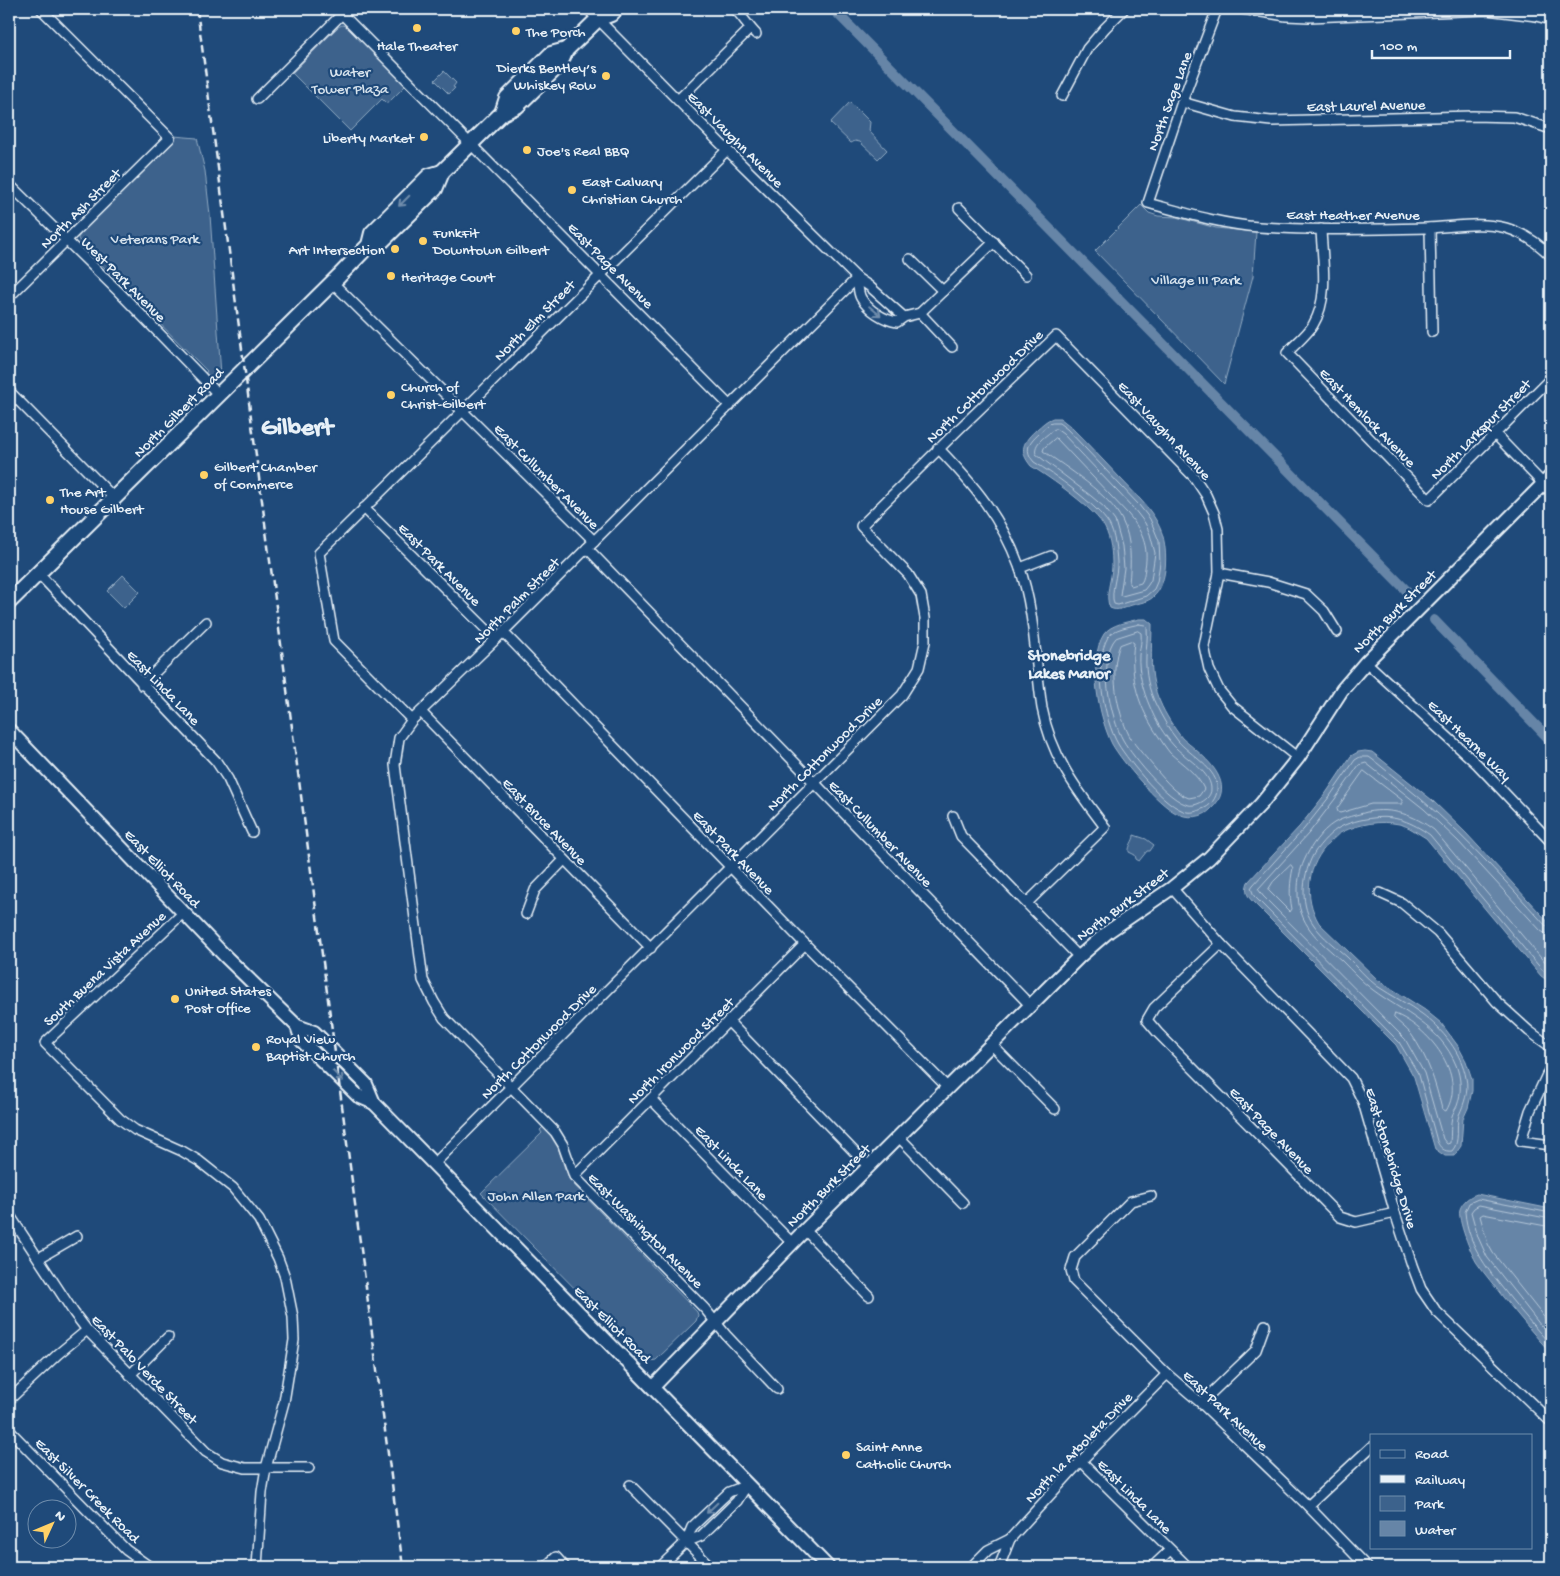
<svg xmlns="http://www.w3.org/2000/svg" width="1560" height="1576" font-family="'Gochi Hand',sans-serif">
  <style>
    .green { fill: #3c628c; stroke: #92aac2 }
    .water { fill: #6685a7; stroke: #9ab0c7 }
    .lines { fill: none; stroke-linecap: round; stroke-linejoin: round }
    .shore { stroke: #b4c6d8; stroke-width: 1 }
    .canal { stroke: #6685a7; stroke-width: 10 }
    .street-casing { stroke: #e8f1f8; stroke-width: 12 }
    .secondary-casing { stroke: #e8f1f8; stroke-width: 16 }
    .primary-casing { stroke: #e8f1f8; stroke-width: 18 }
    .street { stroke: #1f4a7a; stroke-width: 9 }
    .secondary { stroke: #1f4a7a; stroke-width: 12 }
    .primary { stroke: #1f4a7a; stroke-width: 14 }
    .rail { stroke: #e8f1f8; stroke-width: 2.5; stroke-dasharray: 8 4; stroke-linecap: butt }
    .oneway { stroke: #6f8dac }
    .poi-dot { fill: #ffd166; stroke: #1f4a7a; stroke-width: 2 }
    .labels { text-anchor: middle; stroke-width: 4.5; stroke-linejoin: round; paint-order: stroke }
    .poi-label { font-size: 15px; fill: #e8f1f8; stroke: #1f4a7a; text-anchor: start }
    .park-label { font-size: 15px; fill: #d7e3ed; stroke: #1f4a7a }
    .street-label { font-size: 15px; fill: #e8f1f8; stroke: #1f4a7a }
    .neighbourhood-label { font-size: 16px; font-weight: bold; fill: #e8f1f8; stroke: #1f4a7a }
    .town-label { font-size: 25px; font-weight: bold; fill: #e8f1f8; stroke: #1f4a7a }
  </style>
  <rect width="100%" height="100%" fill="#1f4a7a"/>
  <filter id="ink" filterUnits="userSpaceOnUse"><feTurbulence type="fractalNoise" baseFrequency=".02" numOctaves="2"/><feDisplacementMap in="SourceGraphic" scale="10" xChannelSelector="R" yChannelSelector="G"/><feConvolveMatrix kernelMatrix="1 2 1 2 8 2 1 2 1" color-interpolation-filters="sRGB"/></filter>
  <g filter="url(#ink)">
    <g class="green">
      <polygon points="342,25 348,26 406,85 388,103 386,103 382,99 350,131 292,73 338,27"/>
      <polygon points="444,71 456,83 453,87 455,88 449,94 435,80"/>
      <polygon points="850,102 870,122 869,131 887,150 878,159 860,142 855,141 851,143 830,123"/>
      <polygon points="174,136 197,138 205,171 210,215 221,375 215,380 210,380 204,375 207,371 80,243 78,238 82,231 171,142"/>
      <polygon points="1141,205 1149,213 1158,216 1176,217 1216,228 1256,232 1253,276 1224,384 1095,251"/>
      <polygon points="123,575 140,592 124,608 107,591"/>
      <path d="M 1134,835 L 1146,839 L 1154,845 L 1150,851 L 1147,851 L 1139,861 L 1136,859 L 1135,855 L 1129,852 C 1128,846 1134,841 1134,835 Z"/>
      <polygon points="545,1125 555,1138 565,1169 575,1186 697,1312 698,1315 696,1321 656,1360 651,1361 643,1358 481,1193 542,1133 540,1130"/>
    </g>
    <g class="water">
      <path d="M 1053,418 L 1060,418 L 1070,426 C 1087,443 1104,461 1120,478 C 1135,494 1152,509 1160,528 C 1168,545 1169,584 1153,597 C 1148,602 1139,603 1132,605 C 1125,607 1118,612 1110,608 C 1104,595 1112,580 1112,566 C 1112,553 1111,540 1105,528 C 1097,510 1049,477 1031,466 C 1018,450 1023,442 1037,429 C 1042,425 1046,420 1053,418 Z"/>
      <path d="M 1139,619 L 1146,619 L 1152,624 C 1152,651 1148,676 1160,702 C 1165,714 1174,728 1182,738 C 1186,742 1192,746 1196,750 C 1215,766 1234,788 1211,809 C 1203,818 1187,819 1176,813 C 1158,804 1122,762 1112,744 C 1099,718 1087,660 1104,634 C 1111,624 1128,622 1139,619 Z"/>
      <path d="M 1365,751 L 1372,752 L 1432,800 L 1466,833 L 1551,925 L 1551,983 L 1541,976 L 1426,838 C 1417,833 1409,826 1399,824 C 1380,820 1359,824 1342,832 C 1337,834 1334,839 1330,842 C 1307,865 1303,896 1319,923 L 1378,980 L 1425,1010 L 1441,1023 L 1458,1046 L 1466,1061 L 1472,1079 L 1472,1091 L 1468,1108 L 1463,1119 L 1461,1146 L 1454,1156 L 1445,1156 L 1435,1149 L 1414,1077 L 1396,1045 L 1255,904 C 1248,897 1244,892 1248,882 L 1300,826 L 1326,793 L 1351,756 L 1358,752 Z"/>
      <path d="M 1477,1194 L 1551,1209 L 1551,1353 C 1534,1335 1519,1316 1503,1297 C 1495,1286 1485,1275 1477,1263 C 1471,1254 1457,1219 1460,1209 C 1463,1201 1470,1196 1477,1194 Z"/>
    </g>
    <g class="lines">
      <g class="shore">
        <path d="M 1053,423 L 1059,423 L 1067,429 L 1139,505 L 1150,519 L 1159,541 L 1160,563 L 1157,582 L 1154,589 L 1146,596 L 1118,605 L 1114,604 C 1110,591 1118,575 1117,562 C 1116,549 1115,535 1109,524 C 1097,505 1054,474 1034,462 C 1019,445 1037,436 1049,424 Z"/>
        <path d="M 1056,429 L 1063,434 L 1134,509 L 1145,523 L 1150,534 L 1155,553 L 1151,580 L 1148,585 L 1144,590 L 1122,596 L 1120,595 L 1124,568 L 1122,546 L 1115,521 L 1104,507 L 1091,496 L 1036,454 C 1033,443 1046,436 1053,430 Z"/>
        <path d="M 1056,438 L 1128,514 C 1142,531 1149,546 1145,568 C 1144,574 1144,579 1141,583 L 1131,586 L 1129,584 C 1131,562 1132,540 1122,520 C 1110,495 1066,467 1043,451 L 1044,448 Z"/>
        <path d="M 1139,624 L 1145,625 L 1147,627 C 1148,638 1146,647 1146,657 C 1145,673 1149,691 1156,705 C 1162,717 1169,730 1178,741 C 1189,754 1219,770 1217,789 C 1217,798 1210,807 1202,809 C 1197,811 1193,813 1187,812 C 1166,808 1129,762 1118,744 C 1104,720 1093,662 1108,637 C 1114,628 1129,627 1139,624 Z"/>
        <path d="M 1138,631 L 1141,633 C 1142,640 1140,647 1139,655 C 1138,672 1143,691 1150,707 C 1155,720 1164,735 1174,746 C 1184,757 1210,771 1211,788 C 1212,797 1202,803 1194,805 C 1175,810 1132,756 1123,740 C 1111,719 1097,658 1116,638 Z"/>
        <path d="M 1131,641 L 1134,643 C 1129,677 1139,709 1159,737 C 1162,742 1166,748 1170,753 C 1182,764 1197,773 1204,789 L 1199,796 L 1189,798 C 1176,794 1166,781 1157,771 C 1148,759 1136,748 1129,735 C 1117,711 1109,670 1120,645 Z"/>
        <polygon points="1364,771 1402,800 1402,804 1371,804 1340,813 1338,812 1337,809"/>
        <path d="M 1291,865 L 1293,868 C 1290,882 1289,895 1292,909 L 1290,912 L 1268,890 L 1273,882 Z"/>
        <path d="M 1551,928 L 1546,926 C 1499,874 1454,824 1399,781 C 1389,773 1379,764 1369,757 L 1360,757 L 1355,760 L 1330,796 L 1304,829 L 1253,885 L 1251,888 L 1254,896 L 1399,1042 L 1419,1075 L 1437,1141 C 1440,1148 1444,1152 1452,1151 C 1461,1141 1455,1127 1459,1115 C 1464,1104 1469,1091 1466,1078 C 1462,1053 1442,1029 1422,1014 C 1408,1004 1392,996 1377,986 C 1366,978 1357,966 1347,957 C 1336,947 1323,938 1314,925 C 1300,906 1302,878 1312,857 C 1317,847 1328,835 1337,829 C 1346,823 1362,819 1373,818 C 1395,815 1412,822 1430,835 L 1532,958 L 1545,973 L 1551,977"/>
        <path d="M 1551,934 L 1546,934 L 1541,931 L 1458,841 L 1424,809 L 1366,763 L 1359,765 L 1335,799 L 1309,833 L 1258,889 L 1263,896 L 1405,1039 L 1424,1073 L 1443,1139 L 1447,1144 L 1450,1143 C 1451,1134 1450,1125 1452,1116 C 1453,1113 1455,1109 1457,1106 C 1462,1092 1461,1078 1456,1065 C 1440,1026 1404,1013 1373,990 C 1362,982 1352,971 1342,961 C 1319,940 1297,925 1298,890 C 1298,880 1300,870 1304,861 C 1310,847 1321,831 1334,823 C 1344,817 1357,815 1367,812 C 1392,807 1414,815 1434,830 L 1551,970"/>
        <path d="M 1395,1014 C 1428,1027 1468,1075 1446,1111 L 1442,1109 C 1435,1082 1428,1057 1411,1034 C 1406,1028 1399,1023 1394,1018 Z"/>
        <path d="M 1551,1213 L 1478,1199 L 1469,1203 L 1465,1212 C 1468,1247 1490,1272 1511,1299 C 1524,1315 1537,1330 1551,1345"/>
        <polyline points="1551,1219 1479,1205 1474,1208 1471,1212 1478,1237 1487,1257 1541,1326 1551,1336"/>
        <polyline points="1551,1227 1483,1214 1480,1216 1488,1244 1493,1253 1551,1326"/>
      </g>
      <g class="canal">
        <polyline points="833,9 1410,594"/>
        <polyline points="1434,620 1551,741"/>
      </g>
      <defs>
        <g id="street">
          <polyline points="337,9 730,406"/>
          <polyline points="588,9 720,143 857,278 496,639 412,720 399,738 395,765 423,980 434,1002 444,1018 555,1132 563,1145 574,1176 705,1309 726,1335 777,1389"/>
          <path d="M 735,9 C 743,17 748,26 756,34"/>
          <path d="M 1217,9 L 1182,102 L 1148,203 C 1185,213 1221,224 1259,227 C 1315,231 1371,229 1427,228 C 1453,227 1481,221 1506,228 C 1523,233 1539,244 1551,256"/>
          <polyline points="1242,9 1286,16 1309,17 1487,10 1536,16 1551,20"/>
          <polyline points="1062,96 1087,49 1105,28 1124,9"/>
          <polyline points="257,99 347,9"/>
          <polyline points="678,100 750,29"/>
          <polyline points="1182,102 1235,117 1271,121 1473,116 1514,117 1551,129"/>
          <polyline points="9,184 119,292 219,395"/>
          <polyline points="959,208 1026,275"/>
          <polyline points="1430,228 1432,332"/>
          <path d="M 1321,229 C 1322,259 1330,297 1313,325 C 1307,335 1295,344 1287,353 L 1429,500 L 1551,378"/>
          <polyline points="910,259 943,291"/>
          <polyline points="332,282 594,541"/>
          <polyline points="9,297 170,138 41,9"/>
          <polyline points="920,313 952,347"/>
          <path d="M 904,317 L 869,286 L 857,278 C 858,284 858,293 861,298 C 868,310 884,320 897,322 L 904,317 L 920,313 L 994,242"/>
          <polyline points="9,391 114,498"/>
          <polyline points="1495,434 1551,492"/>
          <path d="M 938,448 C 974,485 1001,517 1019,566 C 1035,609 1035,662 1042,708 C 1051,756 1076,789 1105,827 L 1027,903"/>
          <polyline points="364,508 496,639"/>
          <polyline points="587,548 1031,1006"/>
          <polyline points="1020,568 1051,556"/>
          <polyline points="38,573 216,761 228,779 252,832"/>
          <polyline points="1219,573 1268,582 1306,594 1324,611 1337,632"/>
          <polyline points="503,632 805,944 948,1088"/>
          <polyline points="1366,662 1477,764 1551,842"/>
          <polyline points="142,685 206,622"/>
          <polyline points="421,712 651,948"/>
          <polyline points="412,720 334,641 319,553 727,150"/>
          <polyline points="953,816 961,836 1079,957"/>
          <polyline points="1172,888 1221,944 1351,1078 1363,1102 1395,1213 1412,1265 1421,1289 1436,1311 1551,1422"/>
          <polyline points="1380,893 1402,903 1438,933 1497,1002 1529,1031 1551,1047"/>
          <polyline points="183,913 45,1043 120,1119 135,1130 182,1151 199,1161 233,1188 259,1220 278,1258 285,1277 293,1317 294,1340 284,1402 266,1468 262,1492 257,1567"/>
          <polyline points="526,914 535,890 564,860"/>
          <polyline points="1221,944 1154,1008 1147,1020 1158,1033 1340,1217 1356,1222 1395,1213"/>
          <polyline points="728,1021 869,1167"/>
          <polyline points="992,1045 1055,1109"/>
          <polyline points="1551,1066 1530,1111 1521,1141 1551,1145"/>
          <polyline points="651,1099 792,1243"/>
          <polyline points="899,1137 963,1203"/>
          <polyline points="434,1164 902,695 919,668 925,642 925,618 921,595 908,574 861,526 959,429 1056,336 1194,477 1206,495 1214,513 1218,529 1219,573 1204,646 1209,669 1219,690 1232,706 1298,758"/>
          <polyline points="574,1176 805,944"/>
          <polyline points="1151,1196 1131,1201 1075,1257 1071,1270 1074,1281 1167,1374 1201,1403 1308,1506 1367,1567"/>
          <polyline points="9,1214 74,1313 87,1330 206,1452 222,1462 245,1468 309,1468"/>
          <polyline points="805,1230 869,1296"/>
          <polyline points="39,1258 77,1236"/>
          <polyline points="130,1375 168,1337"/>
          <polyline points="9,1400 58,1354 87,1330"/>
          <polyline points="1201,1403 1256,1350 1265,1325"/>
          <polyline points="9,1430 126,1550 150,1567"/>
          <polyline points="1081,1461 1188,1567"/>
          <polyline points="630,1485 711,1567"/>
          <polyline points="1308,1506 1371,1447"/>
          <polyline points="1010,1539 1081,1461 1167,1374"/>
          <polyline points="686,1542 701,1536 737,1501 747,1485"/>
          <polyline points="545,1567 556,1557 565,1567"/>
          <polyline points="660,1567 686,1542 692,1527 729,1492 747,1485"/>
          <polyline points="971,1567 988,1550 1010,1539 999,1567"/>
          <polyline points="1152,1567 1170,1550"/>
        </g>
        <g id="secondary">
          <polyline points="9,730 226,957 297,1026 314,1032 366,1084 374,1103 828,1567"/>
          <polyline points="297,1026 302,1041 358,1096 374,1103"/>
          <polyline points="653,1387 805,1230 1079,957 1109,931 1172,888 1209,858 1261,804 1298,758 1342,690 1366,662 1551,476"/>
        </g>
        <g id="primary">
          <polyline points="502,113 507,98 551,54 566,50"/>
          <polyline points="369,245 382,241 435,189 442,172 502,113 517,106 560,64 566,50 598,19 611,14 616,9"/>
          <polyline points="9,602 339,276 369,245 372,233 429,176 442,172"/>
        </g>
      </defs>
      <use href="#street" class="street-casing"/>
      <use href="#secondary" class="secondary-casing"/>
      <use href="#primary" class="primary-casing"/>
      <use href="#street" class="street"/>
      <use href="#secondary" class="secondary"/>
      <use href="#primary" class="primary"/>
      <polyline class="rail" points="197,9 403,1567"/>
    </g>
    <defs><path id="oneway-shaft" d="M-6 0H5M1.5-3L5.5 0L1.5 3" fill="none" stroke-width="1.6" stroke-linecap="round" stroke-linejoin="round" transform="scale(1.25)"/></defs>
    <g class="oneway">
      <use href="#oneway-shaft" transform="translate(404 201) rotate(135)"/>
      <use href="#oneway-shaft" transform="translate(875 311) rotate(39)"/>
      <use href="#oneway-shaft" transform="translate(338 1076) rotate(45)"/>
      <use href="#oneway-shaft" transform="translate(712 1508) rotate(136)"/>
    </g>
  </g>
  <g class="poi-dot">
    <circle cx="417" cy="28" r="5"/>
    <circle cx="516" cy="31" r="5"/>
    <circle cx="606" cy="76" r="5"/>
    <circle cx="424" cy="137" r="5"/>
    <circle cx="527" cy="150" r="5"/>
    <circle cx="572" cy="190" r="5"/>
    <circle cx="423" cy="241" r="5"/>
    <circle cx="395" cy="249" r="5"/>
    <circle cx="391" cy="276" r="5"/>
    <circle cx="391" cy="395" r="5"/>
    <circle cx="204" cy="475" r="5"/>
    <circle cx="50" cy="500" r="5"/>
    <circle cx="175" cy="999" r="5"/>
    <circle cx="256" cy="1047" r="5"/>
    <circle cx="846" cy="1455" r="5"/>
  </g>
  <g class="labels">
    <g class="poi-label">
      <text x="526" y="36">The Porch</text>
      <text x="417" y="50" text-anchor="middle">Hale Theater</text>
      <text x="596" y="72" text-anchor="end">Dierks Bentley’s<tspan x="596" dy="17">Whiskey Row</tspan></text>
      <text x="414" y="142" text-anchor="end">Liberty Market</text>
      <text x="537" y="155">Joe's Real BBQ</text>
      <text x="582" y="186">East Calvary<tspan x="582" dy="17">Christian Church</tspan></text>
      <text x="433" y="237">FunkFit<tspan x="433" dy="17">Downtown Gilbert</tspan></text>
      <text x="385" y="254" text-anchor="end">Art Intersection</text>
      <text x="401" y="281">Heritage Court</text>
      <text x="401" y="391">Church of<tspan x="401" dy="17">Christ-Gilbert</tspan></text>
      <text x="214" y="471">Gilbert Chamber<tspan x="214" dy="17">of Commerce</tspan></text>
      <text x="60" y="496">The Art<tspan x="60" dy="17">House Gilbert</tspan></text>
      <text x="185" y="995">United States<tspan x="185" dy="17">Post Office</tspan></text>
      <text x="266" y="1043">Royal View<tspan x="266" dy="17">Baptist Church</tspan></text>
      <text x="856" y="1451">Saint Anne<tspan x="856" dy="17">Catholic Church</tspan></text>
    </g>
    <g class="park-label">
      <text x="350" y="76">Water<tspan x="350" dy="17">Tower Plaza</tspan></text>
      <text x="155" y="243">Veterans Park</text>
      <text x="1196" y="284">Village III Park</text>
      <text x="536" y="1200">John Allen Park</text>
    </g>
    <g class="street-label">
      <text transform="translate(1169 101) rotate(-70)" y="5">North Sage Lane</text>
      <text transform="translate(1366 105) rotate(-1)" y="5">East Laurel Avenue</text>
      <text transform="translate(736 139) rotate(45)" y="5">East Vaughn Avenue</text>
      <text transform="translate(80 208) rotate(-45)" y="5">North Ash Street</text>
      <text x="1353" y="219">East Heather Avenue</text>
      <text transform="translate(611 265) rotate(45)" y="5">East Page Avenue</text>
      <text transform="translate(124 279) rotate(45)" y="5">West Park Avenue</text>
      <text transform="translate(534 320) rotate(-45)" y="5">North Elm Street</text>
      <text transform="translate(984 386) rotate(-44)" y="5">North Cottonwood Drive</text>
      <text transform="translate(178 412) rotate(-45)" y="5">North Gilbert Road</text>
      <text transform="translate(1368 417) rotate(46)" y="5">East Hemlock Avenue</text>
      <text transform="translate(1480 429) rotate(-45)" y="5">North Larkspur Street</text>
      <text transform="translate(1165 430) rotate(47)" y="5">East Vaughn Avenue</text>
      <text transform="translate(547 476) rotate(45)" y="5">East Cullumber Avenue</text>
      <text transform="translate(440 564) rotate(45)" y="5">East Park Avenue</text>
      <text transform="translate(516 600) rotate(-45)" y="5">North Palm Street</text>
      <text transform="translate(1394 611) rotate(-45)" y="5">North Burk Street</text>
      <text transform="translate(164 687) rotate(46)" y="5">East Linda Lane</text>
      <text transform="translate(1470 740) rotate(44)" y="5">East Hearne Way</text>
      <text transform="translate(824 753) rotate(-45)" y="5">North Cottonwood Drive</text>
      <text transform="translate(545 821) rotate(46)" y="5">East Bruce Avenue</text>
      <text transform="translate(881 833) rotate(46)" y="5">East Cullumber Avenue</text>
      <text transform="translate(734 852) rotate(46)" y="5">East Park Avenue</text>
      <text transform="translate(163 868) rotate(46)" y="5">East Elliot Road</text>
      <text transform="translate(1122 904) rotate(-37)" y="5">North Burk Street</text>
      <text transform="translate(104 968) rotate(-43)" y="5">South Buena Vista Avenue</text>
      <text transform="translate(538 1041) rotate(-45)" y="5">North Cottonwood Drive</text>
      <text transform="translate(680 1050) rotate(-45)" y="5">North Ironwood Street</text>
      <text transform="translate(1272 1130) rotate(46)" y="5">East Page Avenue</text>
      <text transform="translate(1392 1158) rotate(73)" y="5">East Stonebridge Drive</text>
      <text transform="translate(732 1162) rotate(46)" y="5">East Linda Lane</text>
      <text transform="translate(828 1185) rotate(-45)" y="5">North Burk Street</text>
      <text transform="translate(646 1230) rotate(45)" y="5">East Washington Avenue</text>
      <text transform="translate(613 1324) rotate(45)" y="5">East Elliot Road</text>
      <text transform="translate(145 1369) rotate(46)" y="5">East Palo Verde Street</text>
      <text transform="translate(1226 1410) rotate(43)" y="5">East Park Avenue</text>
      <text transform="translate(1078 1447) rotate(-46)" y="5">North la Arboleta Drive</text>
      <text transform="translate(88 1490) rotate(45)" y="5">East Silver Creek Road</text>
      <text transform="translate(1135 1496) rotate(45)" y="5">East Linda Lane</text>
    </g>
    <g class="neighbourhood-label">
      <text x="1069" y="660">Stonebridge<tspan x="1069" dy="18">Lakes Manor</tspan></text>
    </g>
    <g class="town-label">
      <text x="297" y="434">Gilbert</text>
    </g>
  </g>
  <rect width="1560" height="1576" fill="none" stroke="#1f4a7a" stroke-width="30"/>
  <rect x="15" y="15" width="1530" height="1546" fill="none" stroke="#e8f1f8" stroke-width="2" filter="url(#ink)"/>
  <rect x="1370" y="1434" width="162" height="115" fill="#1f4a7a" stroke="#6f8dac"/>
  <rect x="1380" y="1450" width="25" height="8" fill="#1f4a7a" stroke="#6f8dac"/>
  <text x="1415" y="1458" font-size="15" fill="#e8f1f8">Road</text>
  <rect x="1380" y="1475" width="25" height="8" fill="#e8f1f8" stroke="#6f8dac"/>
  <text x="1415" y="1484" font-size="15" fill="#e8f1f8">Railway</text>
  <rect x="1380" y="1496" width="25" height="15" fill="#3c628c" stroke="#6f8dac"/>
  <text x="1415" y="1508" font-size="15" fill="#e8f1f8">Park</text>
  <rect x="1380" y="1521" width="25" height="15" fill="#6685a7" stroke="#6f8dac"/>
  <text x="1415" y="1534" font-size="15" fill="#e8f1f8">Water</text>
  <g transform="translate(52 1524) rotate(46)"><circle r="24" fill="#1f4a7a" stroke="#6f8dac"/>
  <path d="M0-4L9 19L0 12L-9 19Z" fill="#ffd166"/>
  <text y="-8" font-size="14" font-weight="bold" text-anchor="middle" fill="#e8f1f8">N</text>
  </g>
  <path d="M1372 50v8h138v-8" fill="none" stroke="#e8f1f8" stroke-width="2.5"/>
  <text x="1380" y="50" font-size="15" fill="#e8f1f8" stroke="#1f4a7a" stroke-width="4" paint-order="stroke">100 m</text>
</svg>
